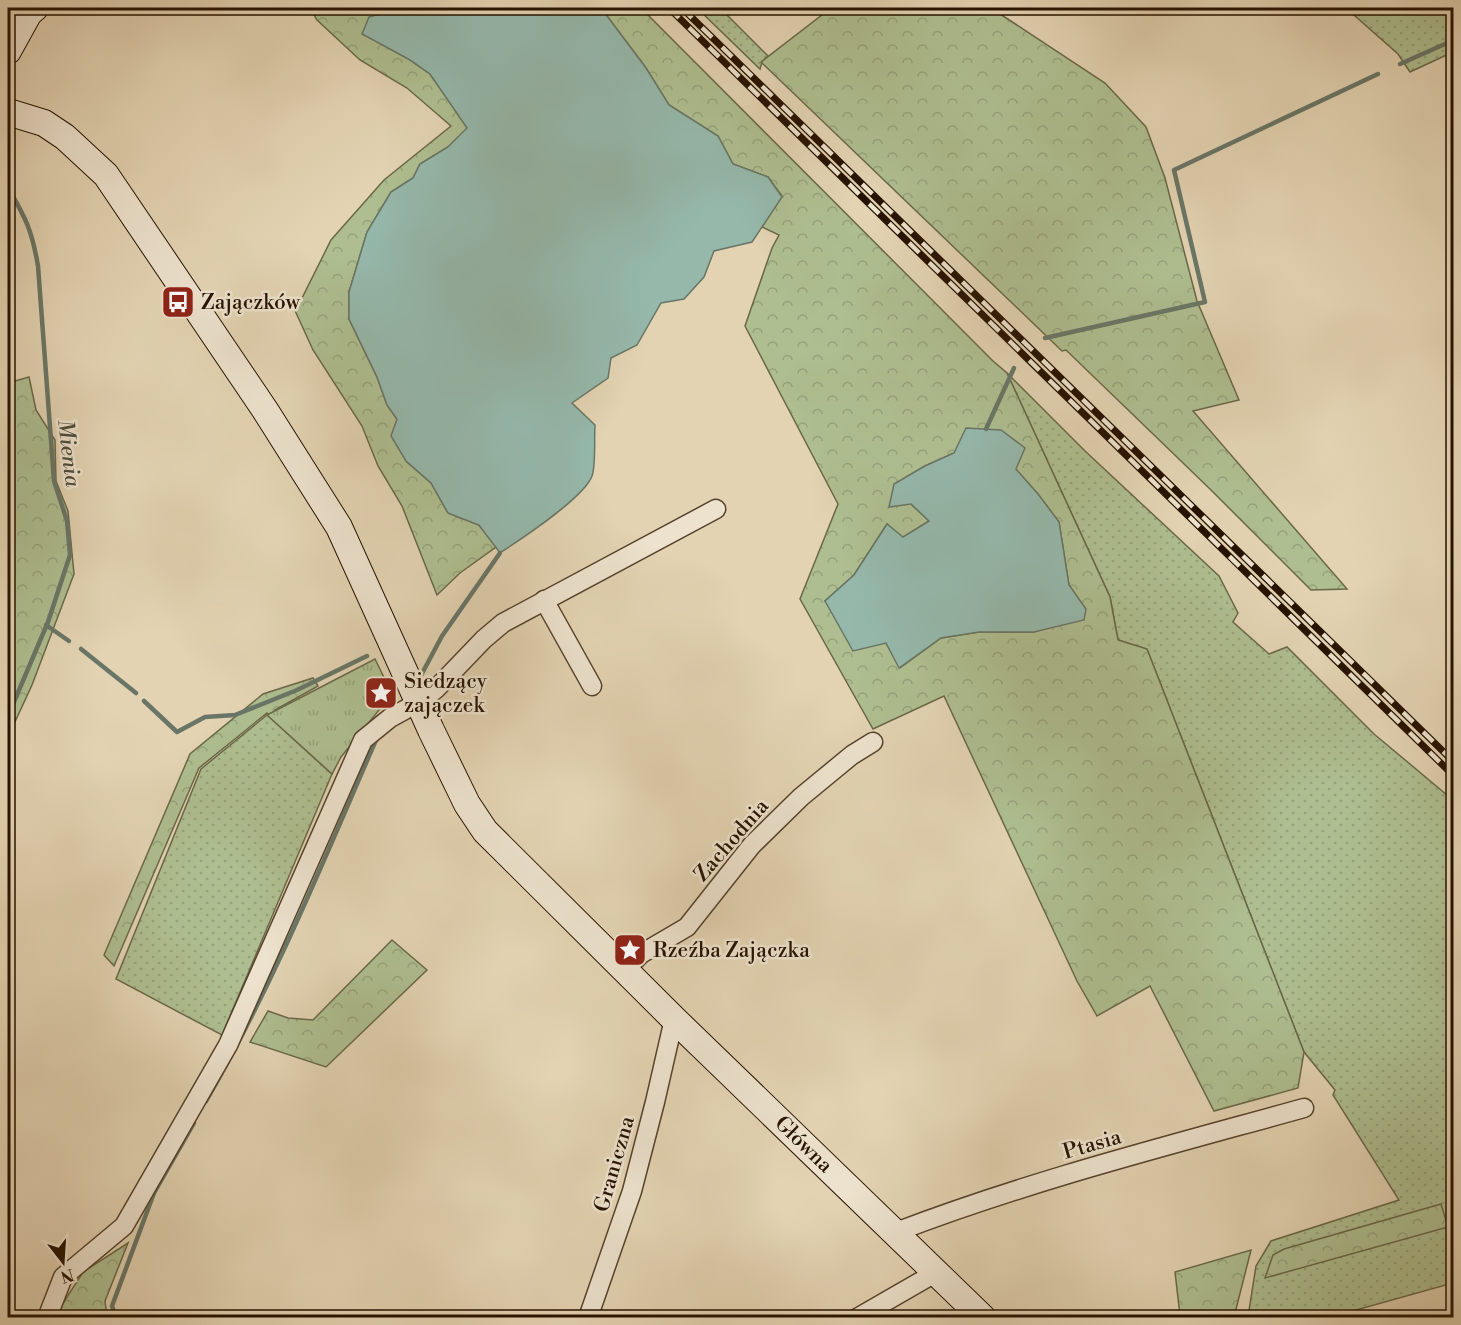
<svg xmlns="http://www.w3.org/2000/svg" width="1461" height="1325" font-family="'Libre Bodoni',serif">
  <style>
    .grass { fill: url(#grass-dots); stroke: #6a6848; stroke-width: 1.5 }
    .forest { fill: url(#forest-crowns); stroke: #6a6848; stroke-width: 1.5; fill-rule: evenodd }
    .park { fill: url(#park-tufts); stroke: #6a6848; stroke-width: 1.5 }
    .water { fill: #95b8ab; stroke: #697667; stroke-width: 1.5 }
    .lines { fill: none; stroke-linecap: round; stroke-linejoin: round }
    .stream { stroke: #697667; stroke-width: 4.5 }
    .street-casing { stroke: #55422c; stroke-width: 21 }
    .secondary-casing { stroke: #261200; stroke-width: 28 }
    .street { stroke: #ede2cd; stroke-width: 18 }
    .secondary { stroke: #ede2cd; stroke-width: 26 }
    .rail-casing { stroke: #261200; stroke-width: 7 }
    .rail { stroke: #ede2cd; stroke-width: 4.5; stroke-dasharray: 14; stroke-linecap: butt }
    .labels { text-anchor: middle; stroke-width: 5; stroke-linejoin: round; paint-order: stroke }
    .poi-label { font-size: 21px; fill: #261200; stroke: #ede2cd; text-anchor: start }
    .street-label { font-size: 21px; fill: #261200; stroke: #ede2cd }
    .water-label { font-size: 22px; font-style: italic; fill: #4d4c3c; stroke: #ede2cd }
  </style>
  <defs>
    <pattern id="grass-dots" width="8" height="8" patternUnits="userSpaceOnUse" patternTransform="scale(1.5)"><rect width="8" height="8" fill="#aebe90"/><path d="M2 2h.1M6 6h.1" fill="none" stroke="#96a27a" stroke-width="1.8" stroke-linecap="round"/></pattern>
    <pattern id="forest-crowns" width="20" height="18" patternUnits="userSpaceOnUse" patternTransform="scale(1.5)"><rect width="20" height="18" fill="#aebe90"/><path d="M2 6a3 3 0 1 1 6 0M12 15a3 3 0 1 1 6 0" fill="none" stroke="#96a27a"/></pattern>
    <pattern id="park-tufts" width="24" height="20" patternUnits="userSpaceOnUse" patternTransform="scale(1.5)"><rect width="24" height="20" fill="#aebe90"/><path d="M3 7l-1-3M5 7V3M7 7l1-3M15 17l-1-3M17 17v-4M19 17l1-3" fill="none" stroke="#96a27a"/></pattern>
  </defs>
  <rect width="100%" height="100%" fill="#e3d3b2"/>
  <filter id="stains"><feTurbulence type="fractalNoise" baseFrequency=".00333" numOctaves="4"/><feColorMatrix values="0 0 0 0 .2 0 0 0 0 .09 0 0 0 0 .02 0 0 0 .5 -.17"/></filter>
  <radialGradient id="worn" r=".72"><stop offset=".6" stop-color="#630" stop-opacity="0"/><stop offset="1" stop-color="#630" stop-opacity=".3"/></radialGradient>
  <g class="grass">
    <polygon points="697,8 720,8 768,56 762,62 760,69"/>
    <polygon points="1346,8 1453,8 1453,52 1410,72 1398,54"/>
    <polygon points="1007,373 1085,451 1219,576 1238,613 1233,622 1269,654 1287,647 1374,734 1453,800 1453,1283 1331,1317 1248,1317 1256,1266 1271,1241 1399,1200 1333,1095 1335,1090 1304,1052 1147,649 1118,640 1110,597"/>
    <polygon points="267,715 332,774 222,1035 116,979 201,769"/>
  </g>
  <g class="forest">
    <polygon points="310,8 401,8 370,17 410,60 430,74 468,128 448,147 420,164 413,178 391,192 367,232 349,292 349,319 377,377 387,405 397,419 406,461 431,483 448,513 479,525 496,547 460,573 437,595 402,506 378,466 362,426 313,350 292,304 302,298 331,240 384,180 451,126 407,88 360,60 317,20"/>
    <path d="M 601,8 L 641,8 L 993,361 L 1007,373 L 1110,597 L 1118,640 L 1147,649 L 1304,1052 L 1298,1088 L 1214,1111 L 1150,986 L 1097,1016 L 1077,981 L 944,696 L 873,729 L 800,599 L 838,504 L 745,326 L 772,248 L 779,235 L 762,227 L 782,196 L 768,177 L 733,164 L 718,136 L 669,105 L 646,68 ZM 954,453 L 1015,469 L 1038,494 L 1059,522 L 1069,585 L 1085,609 L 1034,632 L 979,632 L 941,638 L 900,668 L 886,643 L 825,601 L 854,575 L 887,524 L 903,538 L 929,521 L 911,504 L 895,484 L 925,466 Z"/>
    <polygon points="831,8 991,8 1105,83 1146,127 1165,178 1197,301 1239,400 1193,411 1347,589 1311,590 1210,489 1066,350 1062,351 761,62"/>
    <polygon points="29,377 36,410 55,440 56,481 68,511 74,574 32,685 8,737 8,383"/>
    <polygon points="313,678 318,686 275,710 320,760 267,713 199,768 114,966 104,955 190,754 263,694"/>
    <polygon points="392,940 427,970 326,1067 250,1042 268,1011 288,1018 313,1020"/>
    <polygon points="1441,1204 1448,1227 1265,1278 1273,1255 1284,1249"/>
    <polygon points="128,1243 105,1301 107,1317 57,1318 58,1311 83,1272"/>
    <polygon points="1251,1250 1234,1317 1182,1318 1180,1315 1175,1272"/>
  </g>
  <polygon class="park" points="375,659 392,694 341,757 332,774 267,715"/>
  <g class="water">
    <path d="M 401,8 L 601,8 L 646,68 L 669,105 L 718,136 L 733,164 L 768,177 L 782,197 L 752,242 L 714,251 L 704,277 L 684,299 L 661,303 L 637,345 L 611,358 L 608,378 L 572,403 L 595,425 C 594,437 596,466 592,476 C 584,498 521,539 500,553 L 479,525 L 448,513 L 431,483 L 406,461 L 391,436 L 397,419 L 387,405 L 377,377 L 349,319 L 349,292 L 367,232 L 391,192 L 413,178 L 420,164 L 448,147 L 467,128 L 430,74 L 410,60 L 362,34 L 369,17 Z"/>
    <polygon points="966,428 1001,430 1025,448 1016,469 1038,494 1059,522 1069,585 1086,609 1084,620 1034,632 979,632 941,638 899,668 886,643 853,651 825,601 854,575 887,524 903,537 929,521 911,504 889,507 894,484 925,466 954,453"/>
  </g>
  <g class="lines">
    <g class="stream">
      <polyline points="1400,64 1454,40"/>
      <path d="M 8,188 C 26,218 32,231 38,266 L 54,481 L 67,521 L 70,555 L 48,622 L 8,716"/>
      <polyline points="1045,338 1205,302 1174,170 1378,74"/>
      <polyline points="986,429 1014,368"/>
      <polyline points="46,625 69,641"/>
      <polyline points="81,649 136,693"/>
      <polyline points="418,681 442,636 500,553"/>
      <polyline points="144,701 177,732 205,717 235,715 297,690 367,656"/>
      <path d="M 206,1101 C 273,985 323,862 376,740"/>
      <polyline points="116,1318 112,1306 154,1193 194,1123"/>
    </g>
    <defs>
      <g id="street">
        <polyline points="544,600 592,686"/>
        <polyline points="625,970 641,954 687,927 752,845 801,797 852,755 873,742"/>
        <path d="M 896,1232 C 1029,1181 1167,1146 1304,1108"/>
        <polyline points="47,1318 63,1277 124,1226 228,1045 363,740 390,718 419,702 436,689 484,639 503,623 716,509"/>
        <polyline points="588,1318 632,1191 655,1102 674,1019"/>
        <polyline points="857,1318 937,1272"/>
      </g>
      <g id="secondary">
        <polyline points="8,51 29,13 35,8"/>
        <polyline points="8,112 44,123 65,137 106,175 265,410 339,527 431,730 467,804 485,831 674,1019 983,1318"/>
      </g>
    </defs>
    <use href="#street" class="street-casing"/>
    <use href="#secondary" class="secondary-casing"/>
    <use href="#street" class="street"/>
    <use href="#secondary" class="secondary"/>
    <defs>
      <g id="rail">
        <polyline points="669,8 1454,776"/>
        <polyline points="682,8 1454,762"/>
      </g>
    </defs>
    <use href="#rail" class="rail-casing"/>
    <use href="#rail" class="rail"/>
  </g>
  <defs>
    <symbol id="bus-square" viewBox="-11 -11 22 22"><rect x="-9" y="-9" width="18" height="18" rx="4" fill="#8f2418" stroke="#ede2cd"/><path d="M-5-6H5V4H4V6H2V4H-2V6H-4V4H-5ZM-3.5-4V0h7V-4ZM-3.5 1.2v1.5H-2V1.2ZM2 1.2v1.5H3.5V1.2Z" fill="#fff"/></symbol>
    <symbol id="sight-square" viewBox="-11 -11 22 22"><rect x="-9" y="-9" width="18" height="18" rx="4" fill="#8f2418" stroke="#ede2cd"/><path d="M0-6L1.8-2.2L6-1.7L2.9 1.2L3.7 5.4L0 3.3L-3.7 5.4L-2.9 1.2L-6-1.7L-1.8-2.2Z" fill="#fff"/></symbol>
  </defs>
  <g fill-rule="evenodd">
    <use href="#bus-square" x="159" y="283" width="38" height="38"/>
    <use href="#sight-square" x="362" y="674" width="38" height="38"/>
    <use href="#sight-square" x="611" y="931" width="38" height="38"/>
  </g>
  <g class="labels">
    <g class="poi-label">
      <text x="201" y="309">Zajączków</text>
      <text x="404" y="688">Siedzący<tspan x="404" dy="24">zajączek</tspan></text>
      <text x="653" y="957">Rzeźba Zajączka</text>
    </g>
    <g class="street-label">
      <text transform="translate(731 840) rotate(-49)" y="7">Zachodnia</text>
      <text transform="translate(804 1144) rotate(44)" y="7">Główna</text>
      <text transform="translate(1092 1144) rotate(-16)" y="7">Ptasia</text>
      <text transform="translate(614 1164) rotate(-74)" y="7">Graniczna</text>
    </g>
    <g class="water-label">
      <text transform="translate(70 453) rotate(83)" y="8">Mienia</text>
    </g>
  </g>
  <rect width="1461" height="1325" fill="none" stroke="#e3d3b2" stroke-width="30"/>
  <rect x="9" y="9" width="1443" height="1307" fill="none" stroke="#261200" stroke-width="3"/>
  <rect x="15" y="15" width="1431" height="1295" fill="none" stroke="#261200" stroke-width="1.5"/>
  <g transform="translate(63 1262) rotate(163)" stroke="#ede2cd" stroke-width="4.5" paint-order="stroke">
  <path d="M0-4.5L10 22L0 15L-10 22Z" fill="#261200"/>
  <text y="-9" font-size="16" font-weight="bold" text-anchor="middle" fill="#261200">N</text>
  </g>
  <rect width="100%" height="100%" filter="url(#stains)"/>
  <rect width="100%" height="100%" fill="url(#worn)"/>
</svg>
